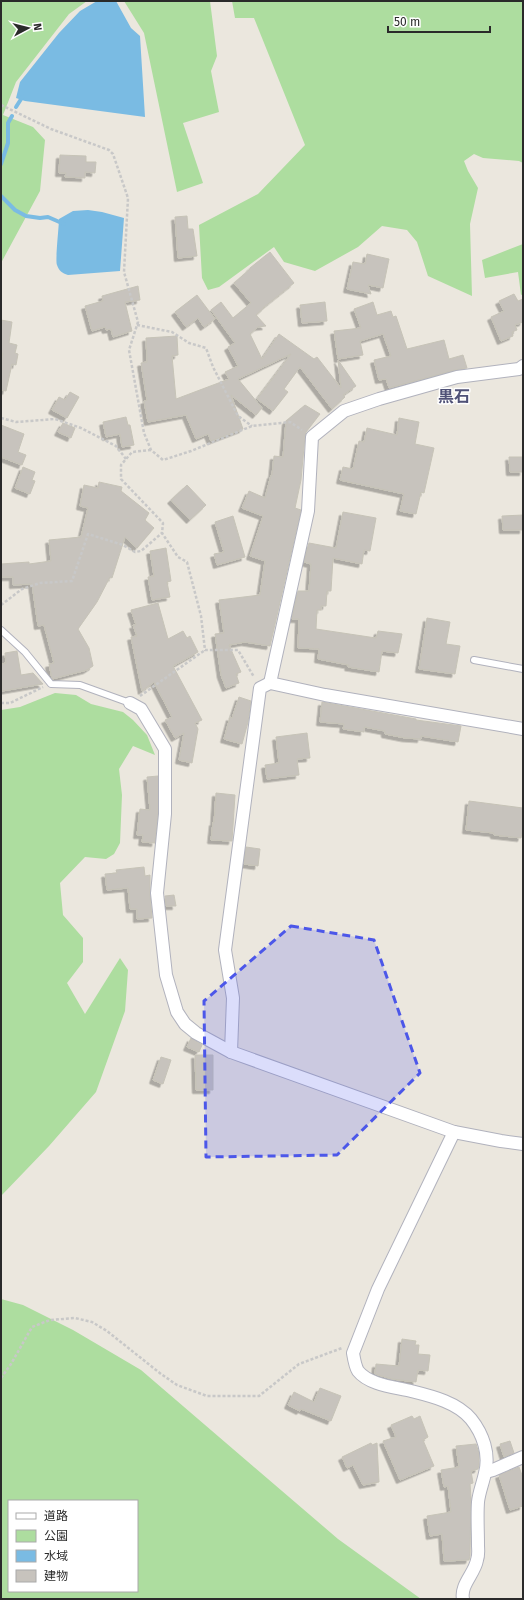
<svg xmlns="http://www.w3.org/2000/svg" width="524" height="1600" font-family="'Fira Sans','Noto Sans JP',sans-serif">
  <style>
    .green { fill: #addd9f; fill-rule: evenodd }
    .water { fill: #7abbe3 }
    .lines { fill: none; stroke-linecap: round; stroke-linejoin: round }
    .stream { stroke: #7abbe3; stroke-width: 4 }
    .building { fill: #c7c3bd; stroke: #c6c3b7; filter: url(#shadow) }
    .lane-casing { stroke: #b1b2bd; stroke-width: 8 }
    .street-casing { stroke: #b1b2bd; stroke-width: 14 }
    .path { stroke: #c8c8c8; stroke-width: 2.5; stroke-dasharray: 3 2; stroke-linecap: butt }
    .lane { stroke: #fff; stroke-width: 6 }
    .street { stroke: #fff; stroke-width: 12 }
    .marked { fill: #4c57e9; fill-opacity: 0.2; stroke: #4c57e9; stroke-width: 3; stroke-dasharray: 8 5; stroke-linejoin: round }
    .labels { text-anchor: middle; stroke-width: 3; stroke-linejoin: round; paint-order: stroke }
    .quarter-label { font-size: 16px; font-weight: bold; fill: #4f5177; stroke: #fff }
  </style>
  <defs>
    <filter id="shadow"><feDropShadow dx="-3.5" dy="3.5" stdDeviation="0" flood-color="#0004"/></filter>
  </defs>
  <rect width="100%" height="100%" fill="#ebe7de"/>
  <g class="green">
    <polygon points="1,1 87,1 69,14 16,82 3,115 33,127 45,140 40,191 1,263"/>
    <polygon points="124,1 210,1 217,56 211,71 219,112 183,123 203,183 177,192 144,33"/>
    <polygon points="232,1 523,1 523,163 519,161 483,158 474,154 464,161 468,171 478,188 470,224 472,296 428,276 417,242 407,230 382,226 358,247 315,271 284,262 274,247 219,287 208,290 202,278 199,225 258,194 305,145 254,18 235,18"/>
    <polygon points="523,244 523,294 521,295 518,272 485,278 482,260"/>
    <polygon points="55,693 76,695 91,704 123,712 133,720 147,735 155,755 133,746 119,769 122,795 120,843 114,854 106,859 85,857 60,883 63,915 83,938 83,962 67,983 85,1014 120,958 128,970 125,1011 96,1092 49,1146 1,1196 1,710 20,707"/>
    <path d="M 1,1299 L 23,1305 L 73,1330 L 141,1370 L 338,1539 L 421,1599 L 1,1599 ZM 9,1501 L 137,1501 L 137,1591 L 9,1591 Z"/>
  </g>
  <g class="water">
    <polygon points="97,1 116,1 131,28 140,36 145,117 25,101 16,98 20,82 59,33 80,11"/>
    <path d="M 88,210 L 102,212 L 124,218 L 120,271 L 68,275 C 62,273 59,271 57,265 C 55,262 59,226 59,219 L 73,211 Z"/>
  </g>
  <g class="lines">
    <g class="stream">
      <polyline points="16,107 23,96"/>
      <polyline points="1,164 8,143 8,123 12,116"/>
      <polyline points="1,196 15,210 26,216 40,218 48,217 64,224"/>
    </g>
  </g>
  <g class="building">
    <polygon points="60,155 86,156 86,162 96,162 95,173 85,172 85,178 65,177 66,173 59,173"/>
    <polygon points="187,216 188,229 193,229 197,256 178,258 175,217"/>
    <polygon points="270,252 294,283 263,308 265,307 256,315 266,326 258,327 250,334 262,359 279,334 314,359 317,357 341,388 338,360 356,386 343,395 345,397 332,409 300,367 284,389 288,392 273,411 257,399 291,354 238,379 262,408 256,415 231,395 243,429 211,441 208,434 196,439 186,415 148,422 144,401 147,400 141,363 147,362 146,338 177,336 178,355 172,356 176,399 229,379 225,372 238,366 228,347 235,343 211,310 221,302 233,318 251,303 234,283 250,269 250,268"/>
    <polygon points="367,254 389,259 383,288 368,285 371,294 347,289 353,262 365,264"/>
    <polygon points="138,286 140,300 125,302 132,331 113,337 111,329 106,330 105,327 92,331 85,306 103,301 102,296"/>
    <polygon points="514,294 518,301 523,299 523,322 515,325 517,330 512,332 513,336 501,341 491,317 504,311 499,301"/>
    <polygon points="197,295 215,319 204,327 198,318 186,327 175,312"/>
    <polygon points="325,302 327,321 302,323 300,305"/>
    <polygon points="373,302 377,315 391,311 393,317 396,316 407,349 444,340 449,359 463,355 467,368 455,370 389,388 386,379 379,380 374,360 391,356 383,334 360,341 363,355 338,359 334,331 361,328 354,309"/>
    <polygon points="1,320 12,322 9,343 17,345 15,353 18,354 16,365 12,364 6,391 1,390 1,362 3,353 1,353"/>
    <polygon points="70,392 79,397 67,418 52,410 59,397 65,400"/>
    <polygon points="305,405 320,414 306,432 305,436 301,480 295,508 301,510 270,646 245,642 229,645 241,672 236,674 239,683 226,688 221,675 215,634 224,633 219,600 260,595 265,561 250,556 263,516 242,508 249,491 265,498 271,475 272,475 274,456 283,457 286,421"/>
    <polygon points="126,417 128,425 130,425 134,445 122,447 120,434 106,437 103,422"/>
    <polygon points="399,418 419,422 415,444 434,448 424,493 421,492 416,514 400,511 404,494 340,480 343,467 353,469 359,441 364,442 367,428 397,435"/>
    <polygon points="63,423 75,428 71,438 58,432"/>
    <polygon points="1,425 24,434 18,452 26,455 22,465 1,457"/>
    <polygon points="509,457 523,457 523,472 510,472"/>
    <polygon points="23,467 35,472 32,480 35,481 30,494 15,488"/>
    <polygon points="99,482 122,487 121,491 149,513 145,520 154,528 137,548 125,537 112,578 110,577 97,602 78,629 89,648 93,666 87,670 52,679 49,664 54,663 44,625 38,626 32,584 13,585 13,577 1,577 1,564 29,562 29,564 51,561 49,540 81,537 88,508 80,506 84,485 98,488"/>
    <polygon points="187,485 206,505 190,520 171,500"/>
    <polygon points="343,512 376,518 370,551 364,550 362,564 333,558 331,591 327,591 326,606 321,606 321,610 317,610 316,629 376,638 378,631 402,634 398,653 382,651 379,672 348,667 349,665 318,659 319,649 298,648 299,619 292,619 298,591 309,591 311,564 304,562 309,543 336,548"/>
    <polygon points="523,515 523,530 503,530 502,516"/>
    <polygon points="233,516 245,557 217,565 214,554 224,552 215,522"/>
    <polygon points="166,548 171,581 167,582 170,597 152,600 148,577 154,576 150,551"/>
    <polygon points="158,603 168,639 183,631 187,638 190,636 198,652 173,666 202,720 195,723 198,729 192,763 179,760 184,733 175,738 165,720 172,717 154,682 142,691 131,637 137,636 133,625 136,625 131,610"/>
    <polygon points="427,618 450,622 446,644 460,646 455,674 419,669"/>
    <polygon points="17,651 21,675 33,673 43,684 2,691 1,664 6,663 5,653"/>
    <polygon points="239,697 251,701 248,722 242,744 224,739 230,717 232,718"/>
    <polygon points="322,702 416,719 416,720 461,726 458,742 421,736 421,739 405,738 385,734 385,731 364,727 364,732 343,729 344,724 320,722"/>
    <polygon points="307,733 310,758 297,759 299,775 267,779 265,765 279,763 276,737"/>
    <polygon points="158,776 158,814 155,843 142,842 143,835 137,835 140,809 150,810 147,777"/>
    <polygon points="216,793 235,795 232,841 211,840 213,822 214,823"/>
    <polygon points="469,801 523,808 523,830 521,838 494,835 494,833 466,830"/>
    <polygon points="246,847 260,849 258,866 244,864"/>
    <polygon points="144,867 145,876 150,875 150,894 152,918 137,919 137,909 130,909 128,888 107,890 105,874 117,873 116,870"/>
    <polygon points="174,895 176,906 166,906 165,896"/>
    <polygon points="191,1038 202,1045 199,1052 187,1047"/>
    <polygon points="195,1055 213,1055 213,1090 196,1090"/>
    <polygon points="161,1057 171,1060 163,1084 153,1080"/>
    <polygon points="402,1339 416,1341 415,1345 419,1345 418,1354 430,1355 428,1371 418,1370 416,1382 392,1379 375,1374 376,1364 399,1366"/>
    <polygon points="320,1388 341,1396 331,1421 301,1409 300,1411 288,1405 294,1392 314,1402"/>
    <polygon points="412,1416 414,1419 420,1416 428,1437 423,1440 434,1466 400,1480 383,1441 396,1437 391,1425"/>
    <polygon points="510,1441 514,1453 504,1457 500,1444"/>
    <polygon points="371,1443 372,1445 377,1443 379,1482 363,1485 353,1465 347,1468 342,1457"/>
    <polygon points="476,1444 479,1453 479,1465 478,1469 471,1471 473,1483 470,1484 471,1498 470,1556 469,1560 444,1561 442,1534 430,1536 427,1516 451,1512 448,1486 444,1487 441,1470 459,1467 456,1446"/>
    <polygon points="519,1467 523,1478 523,1506 510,1510 499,1475"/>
  </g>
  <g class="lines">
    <defs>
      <g id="lane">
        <polyline points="1,630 25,652 51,684 80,685 130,703"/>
        <polyline points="474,660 523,669"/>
      </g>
      <g id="street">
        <polyline points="270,683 308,511 312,437 344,411 379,399 457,377 519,369 523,366"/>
        <polyline points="130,703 141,709 165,749 165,814 157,893 166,975 177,1012 185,1024 196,1033 231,1052 454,1132 501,1141 523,1144"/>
        <polyline points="231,1052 233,998 225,950 260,688 270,683 325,695 523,729"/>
        <path d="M 454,1132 L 378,1289 L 353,1353 C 354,1359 355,1366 358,1371 C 369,1385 395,1387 411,1391 C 431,1396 457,1402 471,1419 C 483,1434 490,1454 485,1473 C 483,1483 479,1492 478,1502 C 477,1516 478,1531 478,1545 C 478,1549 479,1555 477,1560 C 475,1573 460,1585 463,1599"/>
        <polyline points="486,1472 493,1470 523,1457"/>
      </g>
    </defs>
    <use href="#lane" class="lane-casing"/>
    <use href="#street" class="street-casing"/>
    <g class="path">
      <polyline points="1,25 1,44"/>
      <polyline points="1,105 51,129 109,150 113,154 128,198 124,272 138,322 129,350 144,433 151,450 163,460 191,451 252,426 290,422 302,430"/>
      <polyline points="137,325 172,332 189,343 206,348 213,367 238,416 252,426"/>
      <polyline points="1,418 16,422 55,419 81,428 116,446 126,459"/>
      <polyline points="151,450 132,452 121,465 121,479 163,523 162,533 178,557 187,562 201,616 205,650 238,650 254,677"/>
      <polyline points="1,605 22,589 40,583 72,581 88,534 123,545 135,552 141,551 162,533"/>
      <polyline points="140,696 205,650"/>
      <polyline points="1,703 10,703 43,687"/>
      <polyline points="1,1378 11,1364 32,1327 50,1320 75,1318 92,1322 107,1331 161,1374 177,1385 207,1396 259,1396 299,1364 342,1348"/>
    </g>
    <use href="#lane" class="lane"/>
    <use href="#street" class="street"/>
  </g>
  <path class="marked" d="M 291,926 L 374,940 L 420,1073 L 337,1155 L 206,1157 L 204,1001 Z"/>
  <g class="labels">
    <g class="quarter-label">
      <text x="454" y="402">黒石</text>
    </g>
  </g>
  <rect width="524" height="1600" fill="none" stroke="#2a2a2a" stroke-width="4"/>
  <rect x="8" y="1500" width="130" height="92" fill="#ffffff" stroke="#aaaaaa"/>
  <rect x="16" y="1513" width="20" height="6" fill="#ffffff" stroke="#aaaaaa"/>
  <text x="44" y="1520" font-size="12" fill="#2a2a2a">道路</text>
  <rect x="16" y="1530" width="20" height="12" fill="#addd9f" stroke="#aaaaaa"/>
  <text x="44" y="1540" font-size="12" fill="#2a2a2a">公園</text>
  <rect x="16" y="1550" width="20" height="12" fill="#7abbe3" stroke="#aaaaaa"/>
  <text x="44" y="1560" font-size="12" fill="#2a2a2a">水域</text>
  <rect x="16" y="1570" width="20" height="12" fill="#c7c3bd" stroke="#aaaaaa"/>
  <text x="44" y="1580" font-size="12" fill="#2a2a2a">建物</text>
  <g transform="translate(28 28) rotate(83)" stroke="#ffffff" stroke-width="3" paint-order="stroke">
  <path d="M0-3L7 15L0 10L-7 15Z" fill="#2a2a2a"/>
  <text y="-6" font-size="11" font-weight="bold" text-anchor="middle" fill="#2a2a2a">N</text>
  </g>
  <path d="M388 26v6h102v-6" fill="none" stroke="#2a2a2a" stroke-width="2"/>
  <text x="394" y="26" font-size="12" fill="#2a2a2a" stroke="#ffffff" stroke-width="3" paint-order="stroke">50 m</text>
</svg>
